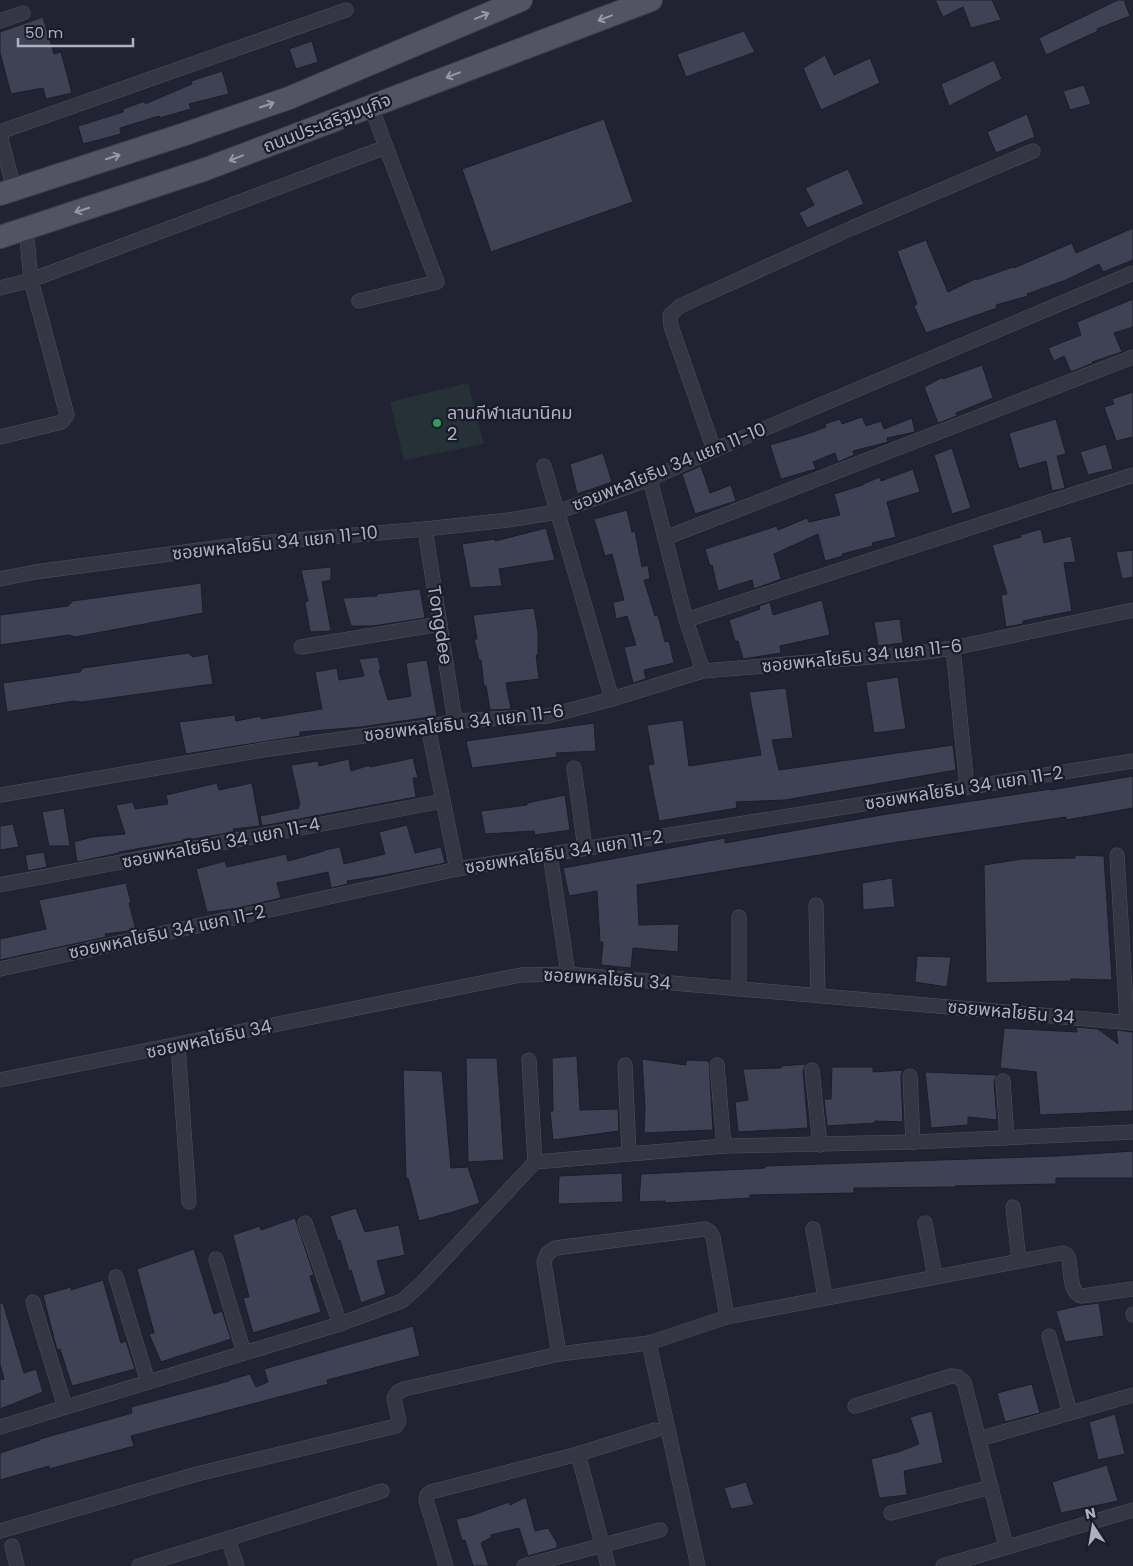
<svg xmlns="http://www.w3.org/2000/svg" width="1133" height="1566" font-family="Poppins,'Noto Sans Thai',sans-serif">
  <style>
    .green { fill: #253137 }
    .building { fill: #3f4254; stroke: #1b1d2a }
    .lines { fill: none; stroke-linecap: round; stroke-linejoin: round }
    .minor-casing { stroke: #4e505f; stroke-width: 15 }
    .primary-casing { stroke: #3d3f4d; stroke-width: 24 }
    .minor { stroke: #343644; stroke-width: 14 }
    .primary { stroke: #525464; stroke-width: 22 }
    .oneway { stroke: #9799aa }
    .leisure-dot { fill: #2e9e5b; stroke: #191b28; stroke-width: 2 }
    .labels { text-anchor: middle; stroke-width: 4.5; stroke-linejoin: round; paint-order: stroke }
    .street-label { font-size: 18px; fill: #aeb0c1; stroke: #191b28 }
    .poi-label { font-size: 18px; fill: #aeb0c1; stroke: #191b28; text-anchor: start }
  </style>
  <rect width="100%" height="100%" fill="#212333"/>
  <polygon class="green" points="468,383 484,444 404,460 390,402"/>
  <g class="building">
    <polygon points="935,0 992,0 1001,20 971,28 963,7 943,17"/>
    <polygon points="1118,0 1124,0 1130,16 1097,29 1098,31 1046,55 1039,38"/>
    <polygon points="43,17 54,54 61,52 72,93 46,99 43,88 11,94 0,53 0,32"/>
    <polygon points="744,31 755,52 686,77 677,54"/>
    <polygon points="312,41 318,62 296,69 289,49"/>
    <polygon points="825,55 834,75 870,58 880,83 821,110 803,68"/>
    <polygon points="994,60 1002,79 949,106 941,84"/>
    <polygon points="222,71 229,94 189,104 191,109 160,118 159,116 120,128 121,134 83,144 78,126 123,112 123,109 145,101 145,104 192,84 191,81"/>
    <polygon points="1084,85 1091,104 1070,110 1063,91"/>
    <polygon points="1027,114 1035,137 996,153 987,132"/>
    <polygon points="604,119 633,202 491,252 462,169"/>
    <polygon points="848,169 864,204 807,228 799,213 814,205 805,188"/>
    <polygon points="1133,228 1133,260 1103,272 1099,264 1066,280 1027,294 1028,296 996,305 997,308 926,333 914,306 917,304 897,251 926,240 948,292 975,279 976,280 1013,267 1014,268 1072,243 1076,253"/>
    <polygon points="1133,299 1133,327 1114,333 1122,352 1092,362 1093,363 1071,372 1064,356 1054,361 1048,348 1081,335 1077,322"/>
    <polygon points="982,365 993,398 956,413 957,416 938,423 924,387 943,377 943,379"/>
    <polygon points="1133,392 1133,437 1116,441 1104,407 1114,404 1112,399"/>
    <polygon points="862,417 866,426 881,421 884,429 912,418 915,432 887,438 888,442 853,451 854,455 838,462 835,453 813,462 816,469 781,479 770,445 804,435 826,427 825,424 840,419 842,424"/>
    <polygon points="1056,419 1066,454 1057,456 1065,488 1052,491 1046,461 1019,469 1009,433"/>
    <polygon points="1106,444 1113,469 1088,475 1080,452"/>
    <polygon points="952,448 971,508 952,514 934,455"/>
    <polygon points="603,453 612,482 577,494 570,464"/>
    <polygon points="701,466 710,493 731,485 736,501 695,514 682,474"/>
    <polygon points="913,469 920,492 887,502 896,537 872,543 873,546 842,554 843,556 825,561 818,534 774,554 781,579 754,589 752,580 718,591 712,565 710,566 705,549 777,526 778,530 807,518 809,522 840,515 834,494 863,485 863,484 880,477 881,481"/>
    <polygon points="627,510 632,532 635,531 642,567 648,565 650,579 644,580 655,616 658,615 665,642 669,641 674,663 644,670 646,679 633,683 624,647 636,645 627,616 616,619 613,602 624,600 612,554 605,556 594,519"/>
    <polygon points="546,528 555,560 499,569 502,586 470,588 462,544 495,539 495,541"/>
    <polygon points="1041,529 1044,543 1071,536 1076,562 1064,563 1072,611 1023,621 1023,624 1006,627 1001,595 1007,594 992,545 1021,537 1020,535"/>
    <polygon points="1133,550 1133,577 1122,579 1116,552"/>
    <polygon points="331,567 331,580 322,582 331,631 310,632 305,602 308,601 301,570"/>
    <polygon points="201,583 203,613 75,637 69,635 0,645 0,615 68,606 73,601"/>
    <polygon points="420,589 425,618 373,626 351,626 343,598 377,596 377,594"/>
    <polygon points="822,600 830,635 780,646 781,653 743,659 738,641 735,641 729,620 760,609 759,606 770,602 773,615"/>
    <polygon points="534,608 538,632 538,655 536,655 539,679 506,683 511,709 490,710 486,686 484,686 481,660 479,660 474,639 477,639 473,615"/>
    <polygon points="900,619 903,643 878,646 874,622"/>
    <polygon points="188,653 193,657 208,654 213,684 82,702 74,701 7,712 3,683 80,672 83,668"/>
    <polygon points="378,657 381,670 379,670 388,700 411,696 406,663 427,660 437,716 361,727 300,732 300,736 186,754 179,722 235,715 236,721 261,716 261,719 322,709 315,672 337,668 339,680 364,676 359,659"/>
    <polygon points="898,677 906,729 874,733 866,682"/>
    <polygon points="786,688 793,738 772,740 779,770 953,745 956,770 785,800 736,802 737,808 659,821 648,765 654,764 647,725 683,720 689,766 761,755 749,692"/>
    <polygon points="594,723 596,751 556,753 557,757 472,768 466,741"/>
    <polygon points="413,758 418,778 413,778 416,797 262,826 260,816 299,808 298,805 300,805 291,765 318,761 319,766 349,759 351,771 370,765 370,767"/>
    <polygon points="1133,776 1133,808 1066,820 1066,817 892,843 637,885 639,925 679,924 678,952 633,948 631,968 601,965 603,942 600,942 597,891 569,896 563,868 725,838 725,843 887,814 1051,789 1051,790"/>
    <polygon points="217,783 219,790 252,783 260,826 233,829 234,832 119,852 119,853 77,862 74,842 92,837 125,834 116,805 133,802 135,809 168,804 166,795"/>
    <polygon points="565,795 570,830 535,835 534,831 485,834 481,811 527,805 527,803"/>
    <polygon points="64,808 70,846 49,846 42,812"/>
    <polygon points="13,824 19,847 0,850 0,826"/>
    <polygon points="407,825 415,853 441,847 445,863 386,875 347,881 348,884 331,888 328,872 277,883 281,898 239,908 207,912 196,869 225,861 227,867 286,854 288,861 324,851 324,850 340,847 344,864 385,854 379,832"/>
    <polygon points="44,852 47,867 28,871 25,855"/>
    <polygon points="1075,855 1104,856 1112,980 1071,979 1071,981 986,983 984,865 1022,859 1075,858"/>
    <polygon points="892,878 895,907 863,910 862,883"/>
    <polygon points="126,883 131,903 129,903 136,930 105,934 106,937 0,960 0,939 46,929 39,900"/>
    <polygon points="917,956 951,957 947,987 915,982"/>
    <polygon points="1076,1027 1098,1029 1118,1044 1116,1030 1133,1032 1133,1111 1040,1115 1036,1072 1000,1068 1004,1028 1077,1032"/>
    <polygon points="577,1056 580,1110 618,1109 619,1131 553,1140 550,1111 553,1111 552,1058"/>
    <polygon points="466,1058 497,1058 504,1160 468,1162"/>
    <polygon points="642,1059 686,1065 686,1060 709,1061 713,1130 644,1133 645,1107"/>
    <polygon points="806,1064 803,1071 808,1128 738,1132 735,1102 748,1100 743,1069 781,1068 781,1066"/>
    <polygon points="832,1067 873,1067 873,1072 903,1070 901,1076 903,1122 875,1121 875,1123 827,1126 824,1099 831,1099"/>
    <polygon points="403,1070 442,1071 451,1168 468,1167 480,1203 453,1212 419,1221 408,1178 406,1179"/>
    <polygon points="925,1072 997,1075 994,1082 997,1120 968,1117 968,1125 931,1128"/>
    <polygon points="1133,1151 1133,1178 1056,1178 1056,1184 955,1186 955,1187 854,1188 854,1193 750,1195 750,1198 665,1203 665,1201 639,1202 641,1174 765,1168 765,1166 1057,1156"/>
    <polygon points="622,1173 623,1202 558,1204 559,1176"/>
    <polygon points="356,1208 365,1232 399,1225 405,1255 377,1261 386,1294 361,1303 351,1270 349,1271 340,1240 338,1241 330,1216"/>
    <polygon points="295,1218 314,1275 310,1276 321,1312 253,1333 243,1298 249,1297 233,1235 260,1226 261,1230"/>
    <polygon points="194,1249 214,1314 222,1311 231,1339 161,1362 149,1334 154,1333 137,1269"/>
    <polygon points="103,1280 121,1343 126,1341 135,1369 72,1386 60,1349 57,1350 43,1295 71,1287 71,1290"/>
    <polygon points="0,1303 3,1303 24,1373 36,1369 43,1392 0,1409 0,1380 4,1379 0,1364"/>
    <polygon points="1099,1303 1104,1336 1065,1342 1056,1311 1082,1305"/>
    <polygon points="413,1326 420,1356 327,1380 328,1384 131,1436 134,1446 49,1469 49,1466 0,1480 0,1453 40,1440 40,1439 132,1413 131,1407 229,1381 229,1380 250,1374 256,1387 268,1382 264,1369"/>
    <polygon points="1032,1384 1040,1413 1005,1422 997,1393"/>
    <polygon points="932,1411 943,1463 904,1471 907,1495 879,1498 871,1459 898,1452 919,1444 910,1417"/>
    <polygon points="1115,1414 1125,1454 1098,1460 1089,1422"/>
    <polygon points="1107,1465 1118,1501 1061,1513 1052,1482"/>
    <polygon points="746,1482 754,1505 731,1509 724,1488"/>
    <polygon points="526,1497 535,1531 548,1528 557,1543 557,1548 528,1556 519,1528 491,1535 492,1537 481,1543 489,1566 473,1566 465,1540 462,1541 456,1519 470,1516 509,1502 510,1505"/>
  </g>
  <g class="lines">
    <defs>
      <g id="minor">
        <polyline points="0,21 23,13"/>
        <polyline points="0,132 346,10"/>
        <polyline points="0,135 14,189"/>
        <polyline points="0,288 31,280 386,147 371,106"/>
        <polyline points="359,301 437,282 386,147"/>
        <polyline points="0,437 62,422 67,415 31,280 26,228"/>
        <polyline points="714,450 671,326 670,315 680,306 852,228 1033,151"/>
        <polyline points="544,466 612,699"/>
        <polyline points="650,479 686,620 703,671"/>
        <polyline points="425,529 455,721"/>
        <polyline points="665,538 1133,357"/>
        <polyline points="0,579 35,572 237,545 425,529 508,520 557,512 650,479 714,450 1133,273"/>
        <polyline points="686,620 1133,475"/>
        <polyline points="301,647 440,624"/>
        <polyline points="953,648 967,787"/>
        <polyline points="428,727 457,869"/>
        <polyline points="574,768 585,848"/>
        <polyline points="0,795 262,750 428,727 455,721 548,716 612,699 703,671 919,653 953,648 1133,610"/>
        <polyline points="550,854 568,974"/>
        <polyline points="1117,855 1127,1022"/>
        <polyline points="0,885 443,801"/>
        <polyline points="816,905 818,995"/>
        <polyline points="0,969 457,869 1133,761"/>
        <polyline points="739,989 739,917"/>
        <polyline points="178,1045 189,1202"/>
        <polyline points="529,1060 535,1162"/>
        <polyline points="625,1065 629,1153"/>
        <polyline points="717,1065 724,1146"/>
        <polyline points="812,1070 820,1145"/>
        <polyline points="910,1076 913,1142"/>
        <polyline points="0,1080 521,975 568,974 1133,1023"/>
        <polyline points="1003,1081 1007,1138"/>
        <polyline points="1013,1207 1019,1261"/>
        <polyline points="305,1223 340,1324"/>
        <polyline points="925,1223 935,1277"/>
        <polyline points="813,1229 825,1297"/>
        <polyline points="216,1259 244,1353"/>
        <polyline points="116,1277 148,1382"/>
        <polyline points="33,1302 65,1407"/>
        <polyline points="1133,1314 1133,1315"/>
        <polyline points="1049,1336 1070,1413"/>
        <polyline points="649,1343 698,1566"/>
        <polyline points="559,1354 544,1262 547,1254 555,1248 705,1229 710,1232 713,1237 727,1317"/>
        <polyline points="855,1406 951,1376 958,1377 964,1382 1006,1546"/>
        <polyline points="0,1427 340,1324 402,1301 422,1283 535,1162 724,1146 913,1142 1133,1132"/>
        <polyline points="979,1439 1133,1395"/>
        <polyline points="578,1454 608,1566"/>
        <polyline points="891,1513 991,1487"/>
        <path d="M 0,1531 L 197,1474 L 396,1426 L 399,1421 L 394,1398 L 398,1392 L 404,1389 L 559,1354 L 649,1343 L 727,1317 L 1062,1253 L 1067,1255 L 1069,1259 C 1071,1271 1069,1293 1082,1296 L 1133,1289"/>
        <polyline points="228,1539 237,1566"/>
        <polyline points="12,1546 17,1566"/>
        <polyline points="139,1566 382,1491"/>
        <polyline points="446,1566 426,1500 427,1495 431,1492 578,1454 655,1430"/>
        <polyline points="524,1566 660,1530"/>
        <polyline points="943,1566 1133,1510"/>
      </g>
      <g id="primary">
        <polyline points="0,194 185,134 289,98 521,0"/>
        <polyline points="0,237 206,169 651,0"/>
      </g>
    </defs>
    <use href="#minor" class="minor-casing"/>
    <use href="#primary" class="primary-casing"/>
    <use href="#minor" class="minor"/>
    <use href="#primary" class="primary"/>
  </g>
  <defs><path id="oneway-shaft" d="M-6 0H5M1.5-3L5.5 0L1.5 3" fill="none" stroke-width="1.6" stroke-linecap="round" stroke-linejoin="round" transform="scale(1.25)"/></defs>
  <g class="oneway">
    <use href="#oneway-shaft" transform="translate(482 16) rotate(-23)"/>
    <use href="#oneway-shaft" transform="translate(605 18) rotate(159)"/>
    <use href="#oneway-shaft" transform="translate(453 75) rotate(159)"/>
    <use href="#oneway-shaft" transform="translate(267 105) rotate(-19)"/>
    <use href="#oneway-shaft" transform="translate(113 157) rotate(-18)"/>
    <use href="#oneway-shaft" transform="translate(236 158) rotate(159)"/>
    <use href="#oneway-shaft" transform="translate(82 210) rotate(162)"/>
  </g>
  <circle class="leisure-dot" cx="437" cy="423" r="5"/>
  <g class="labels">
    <g class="street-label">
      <text transform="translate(327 123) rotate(-21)" y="6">ถนนประเสริฐมนูกิจ</text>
      <text transform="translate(669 467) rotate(-22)" y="6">ซอยพหลโยธิน 34 แยก 11-10</text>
      <text transform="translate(275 543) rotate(-6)" y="6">ซอยพหลโยธิน 34 แยก 11-10</text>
      <text transform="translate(440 625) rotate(81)" y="6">Tongdee</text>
      <text transform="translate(862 656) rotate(-6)" y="6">ซอยพหลโยธิน 34 แยก 11-6</text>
      <text transform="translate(464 723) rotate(-7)" y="6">ซอยพหลโยธิน 34 แยก 11-6</text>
      <text transform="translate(964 788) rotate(-9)" y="6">ซอยพหลโยธิน 34 แยก 11-2</text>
      <text transform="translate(221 843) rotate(-11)" y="6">ซอยพหลโยธิน 34 แยก 11-4</text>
      <text transform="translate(564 852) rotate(-9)" y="6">ซอยพหลโยธิน 34 แยก 11-2</text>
      <text transform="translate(167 932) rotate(-12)" y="6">ซอยพหลโยธิน 34 แยก 11-2</text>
      <text transform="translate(607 979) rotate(4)" y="6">ซอยพหลโยธิน 34</text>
      <text transform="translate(1011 1012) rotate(5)" y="6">ซอยพหลโยธิน 34</text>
      <text transform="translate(209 1039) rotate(-12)" y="6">ซอยพหลโยธิน 34</text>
    </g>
    <g class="poi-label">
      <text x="447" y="419">ลานกีฬาเสนานิคม<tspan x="447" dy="21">2</tspan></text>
    </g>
  </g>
  <g transform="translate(1093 1526) rotate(348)" stroke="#191b28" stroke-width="4" paint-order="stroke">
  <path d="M0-4L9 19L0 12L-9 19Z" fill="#aeb0c1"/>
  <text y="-8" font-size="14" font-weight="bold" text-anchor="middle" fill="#aeb0c1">N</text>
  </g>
  <path d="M18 38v8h115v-8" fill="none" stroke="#aeb0c1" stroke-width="2.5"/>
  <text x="25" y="38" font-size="15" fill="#aeb0c1" stroke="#191b28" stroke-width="4" paint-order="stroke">50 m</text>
</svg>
